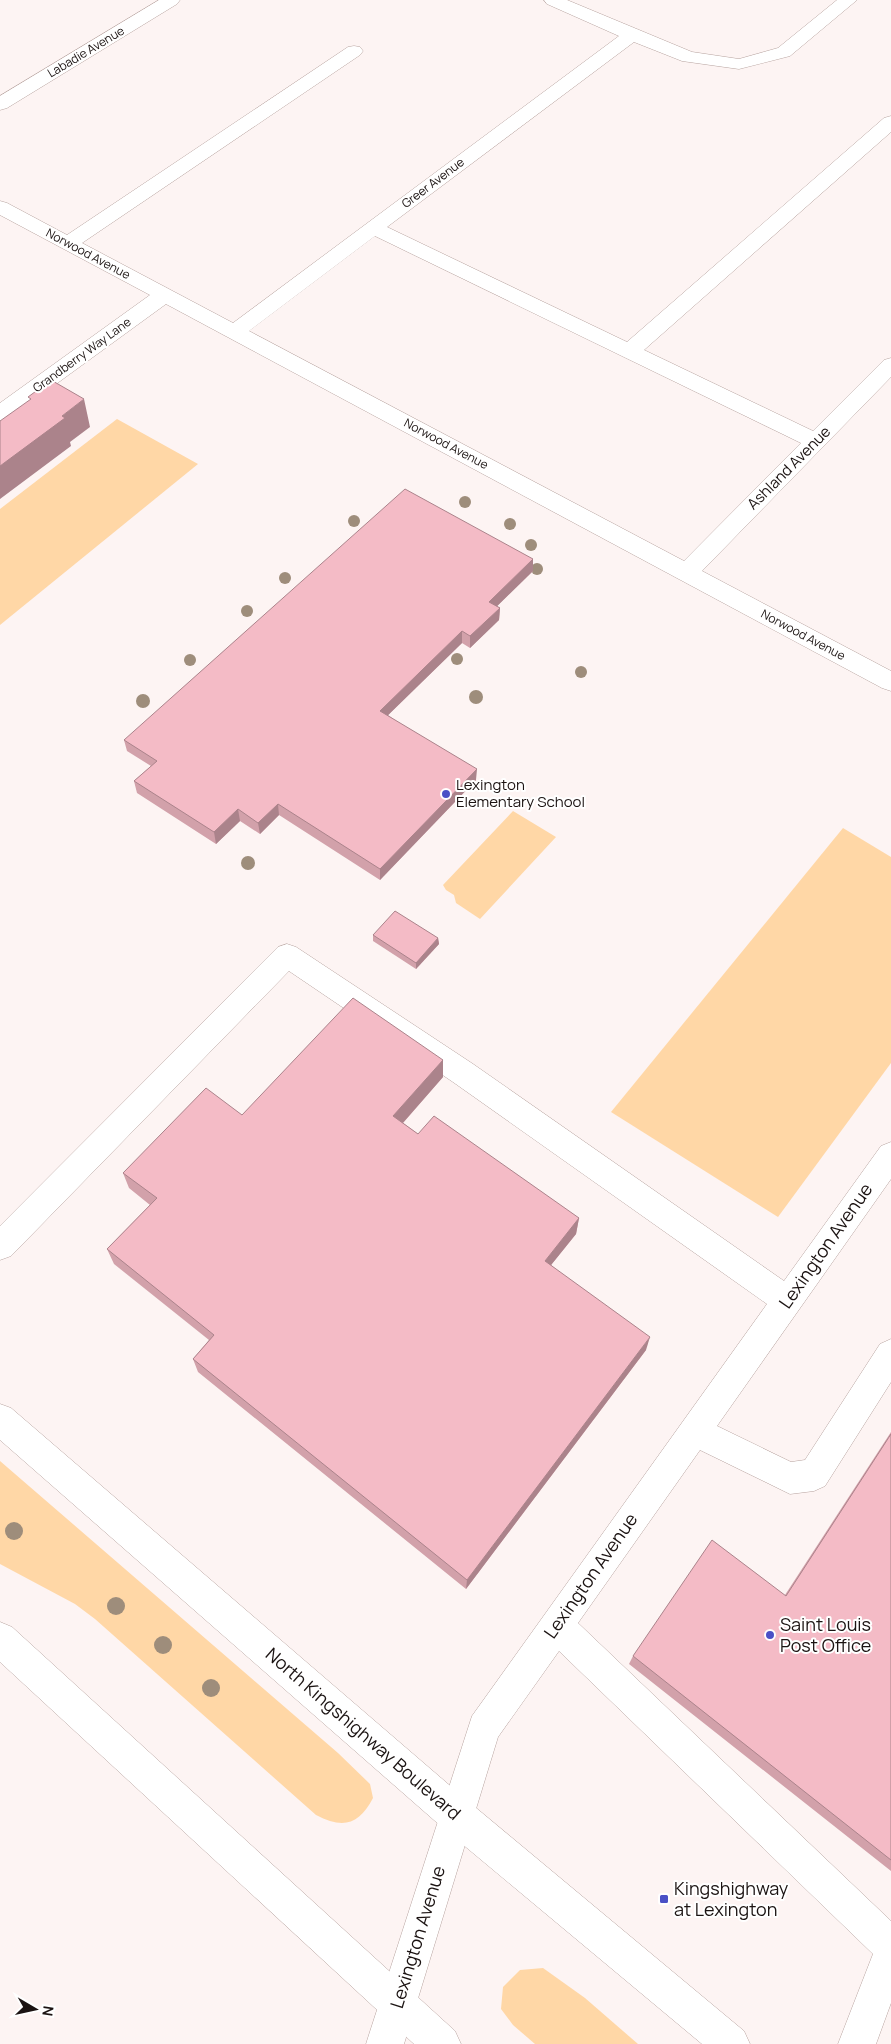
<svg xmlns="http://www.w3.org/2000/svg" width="891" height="2044" font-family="Manrope,sans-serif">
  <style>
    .green { fill: #ffd7a6 }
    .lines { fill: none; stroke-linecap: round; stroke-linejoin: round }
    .minor-casing { stroke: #b7a39f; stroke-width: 1 }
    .major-casing { stroke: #b7a39f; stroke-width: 1 }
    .minor { fill: #fff; fill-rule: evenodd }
    .major { fill: #fff; fill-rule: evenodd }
    .tree { fill: #9e8d7b }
    .wall { fill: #d2a1aa }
    .shaded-wall { fill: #ab838b }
    .building { fill: #f4bbc6; stroke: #ab838b }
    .poi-dot { fill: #4a50c6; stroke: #fff; stroke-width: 2 }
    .labels { text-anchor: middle; stroke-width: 4; stroke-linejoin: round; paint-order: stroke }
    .far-street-label { font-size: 12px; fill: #1b1312; stroke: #fff }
    .street-label { font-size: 15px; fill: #1b1312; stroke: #fff }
    .poi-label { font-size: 15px; fill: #1b1312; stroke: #fff; text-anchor: start }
    .near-street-label { font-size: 18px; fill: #1b1312; stroke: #fff }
    .near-poi-label { font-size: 18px; fill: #1b1312; stroke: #fff; text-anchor: start }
  </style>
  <rect width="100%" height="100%" fill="#fdf4f3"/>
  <g class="green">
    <polygon points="117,419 198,464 0,625 0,509"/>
    <polygon points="513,811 556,837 480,919 456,903 454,895 446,890 443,885"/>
    <polygon points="843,828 891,857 891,1063 778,1217 611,1112"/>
    <path d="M 0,1461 L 338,1753 L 370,1784 L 373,1798 C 359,1825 343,1829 316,1815 L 95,1619 L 75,1604 L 0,1564 Z"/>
    <polygon points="543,1968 585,1998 638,2044 535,2044 513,2025 501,2009 503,1987 520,1970"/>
  </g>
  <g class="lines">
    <defs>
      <g id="minor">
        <polygon points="159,0 180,0 177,4 7,108 0,110 0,96"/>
        <path d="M 544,0 L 567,0 L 692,52 L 739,59 L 778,48 L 837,0 L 857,0 L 790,56 L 739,69 L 682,61 L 634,42 L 387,227 L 627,342 L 884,118 L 891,116 L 891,132 L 644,350 L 813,431 L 884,360 L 891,358 L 891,377 L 702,571 L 891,671 L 891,691 L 882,688 L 166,304 L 8,419 L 0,421 L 0,403 L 150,295 L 0,215 L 0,201 L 7,203 L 67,235 L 348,47 L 354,46 L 360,47 L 363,51 L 360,55 L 82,243 L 233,323 L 619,36 L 547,4 ZM 375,236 L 801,443 L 684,561 L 249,331 Z"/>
        <polygon points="287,944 296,947 473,1064 784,1281 881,1146 891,1142 891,1179 717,1426 791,1462 805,1460 880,1344 891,1339 891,1382 825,1486 814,1491 790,1494 700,1450 578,1623 891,1921 891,2003 876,2044 838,2044 873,1954 559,1651 498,1737 404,2044 366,2044 472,1716 767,1304 453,1082 289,971 11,1256 0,1260 0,1226 278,947"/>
      </g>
      <g id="major">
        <polygon points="0,1404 11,1408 469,1802 744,2031 750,2044 702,2044 443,1828 0,1440"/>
        <polygon points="0,1622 12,1627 455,2031 461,2044 414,2044 0,1662"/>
      </g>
    </defs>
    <use href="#minor" class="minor-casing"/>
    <use href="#major" class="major-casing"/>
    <use href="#minor" class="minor"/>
    <use href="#major" class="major"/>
  </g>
  <g class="tree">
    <circle cx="465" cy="502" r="6"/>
    <circle cx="354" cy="521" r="6"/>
    <circle cx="510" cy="524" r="6"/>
    <circle cx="531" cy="545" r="6"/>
    <circle cx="537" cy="569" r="6"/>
    <circle cx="285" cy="578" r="6"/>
    <circle cx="247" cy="611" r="6"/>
    <circle cx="457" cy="659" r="6"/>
    <circle cx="190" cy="660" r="6"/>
    <circle cx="581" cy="672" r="6"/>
    <circle cx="476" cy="697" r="7"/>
    <circle cx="143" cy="701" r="7"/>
    <circle cx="248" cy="863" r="7"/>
    <circle cx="14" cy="1531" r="9"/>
    <circle cx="116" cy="1606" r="9"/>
    <circle cx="163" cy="1645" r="9"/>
    <circle cx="211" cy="1688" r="9"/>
  </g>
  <g class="wall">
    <polygon points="533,559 533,571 497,606 500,608 499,620 470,648 462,643 388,715 476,780 380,880 279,815 260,834 240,821 216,844 137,793 134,781 151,766 127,751 124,740"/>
    <polygon points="373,935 438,938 439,944 416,969 373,941"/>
    <polygon points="443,1060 443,1077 403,1123 418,1134 579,1218 576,1234 551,1265 646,1350 466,1589 198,1372 193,1359 209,1340 114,1264 107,1249 150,1205 129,1188 123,1173 242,1115"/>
    <polygon points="891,1432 891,1871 629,1664 633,1656 785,1595"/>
  </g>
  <g class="shaded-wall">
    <polygon points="84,399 90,427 70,442 71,446 0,499 0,466 62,416"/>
    <polygon points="533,559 533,571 489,614 489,602"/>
    <polygon points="500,608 499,620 470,648 470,636"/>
    <polygon points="462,631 462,643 380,723 380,711"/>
    <polygon points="477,769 476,780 380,880 380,869"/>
    <polygon points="278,804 279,815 260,834 258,823"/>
    <polygon points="238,809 240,821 216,844 214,832"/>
    <polygon points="438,938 439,944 416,969 416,963"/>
    <polygon points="443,1060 443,1077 394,1133 393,1116"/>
    <polygon points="579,1218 576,1234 543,1275 545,1261"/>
    <polygon points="650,1337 646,1350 466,1589 467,1580"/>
  </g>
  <g class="building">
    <polygon points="51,380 84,399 62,416 65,418 0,466 0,421 31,399 28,397"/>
    <polygon points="405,489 533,559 489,602 500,608 470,636 462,631 380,711 477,769 380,869 278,804 258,823 238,809 214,832 134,781 157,761 124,740"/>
    <polygon points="395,911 438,938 416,963 373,935"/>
    <polygon points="353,998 443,1060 393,1116 418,1134 434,1116 579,1218 545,1261 650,1337 467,1580 193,1359 214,1335 107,1249 157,1198 123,1173 206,1088 242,1115"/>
    <polygon points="891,1434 891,1860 633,1656 712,1540 786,1596"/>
  </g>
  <g class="poi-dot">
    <circle cx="446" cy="794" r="5"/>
    <circle cx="770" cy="1635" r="5"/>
    <rect x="659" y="1894" width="10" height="10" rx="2.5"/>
  </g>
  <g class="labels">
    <g class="far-street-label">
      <text transform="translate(86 52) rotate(-31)" y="4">Labadie Avenue</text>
      <text transform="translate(433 183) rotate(-37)" y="4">Greer Avenue</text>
      <text transform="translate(88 254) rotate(28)" y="4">Norwood Avenue</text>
      <text transform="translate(82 355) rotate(-36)" y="4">Grandberry Way Lane</text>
      <text transform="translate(446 444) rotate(28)" y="4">Norwood Avenue</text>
      <text transform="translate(803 635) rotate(28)" y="4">Norwood Avenue</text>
    </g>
    <g class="street-label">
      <text transform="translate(789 468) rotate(-45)" y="5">Ashland Avenue</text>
    </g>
    <g class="poi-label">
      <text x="456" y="790">Lexington<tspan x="456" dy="17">Elementary School</tspan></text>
    </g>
    <g class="near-street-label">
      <text transform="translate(826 1246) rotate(-55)" y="6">Lexington Avenue</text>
      <text transform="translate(591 1576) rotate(-55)" y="6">Lexington Avenue</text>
      <text transform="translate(363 1734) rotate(41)" y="6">North Kingshighway Boulevard</text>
      <text transform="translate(418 1937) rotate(-73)" y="6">Lexington Avenue</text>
    </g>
    <g class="near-poi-label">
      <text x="780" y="1631">Saint Louis<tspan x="780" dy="21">Post Office</tspan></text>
      <text x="674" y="1895">Kingshighway<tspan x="674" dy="21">at Lexington</tspan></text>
    </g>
  </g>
  <g transform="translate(35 2009) rotate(99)" stroke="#ffffff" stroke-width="4" paint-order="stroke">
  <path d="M0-4L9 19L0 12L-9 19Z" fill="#1b1312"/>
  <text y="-8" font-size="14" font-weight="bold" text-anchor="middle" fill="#1b1312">N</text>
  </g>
</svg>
